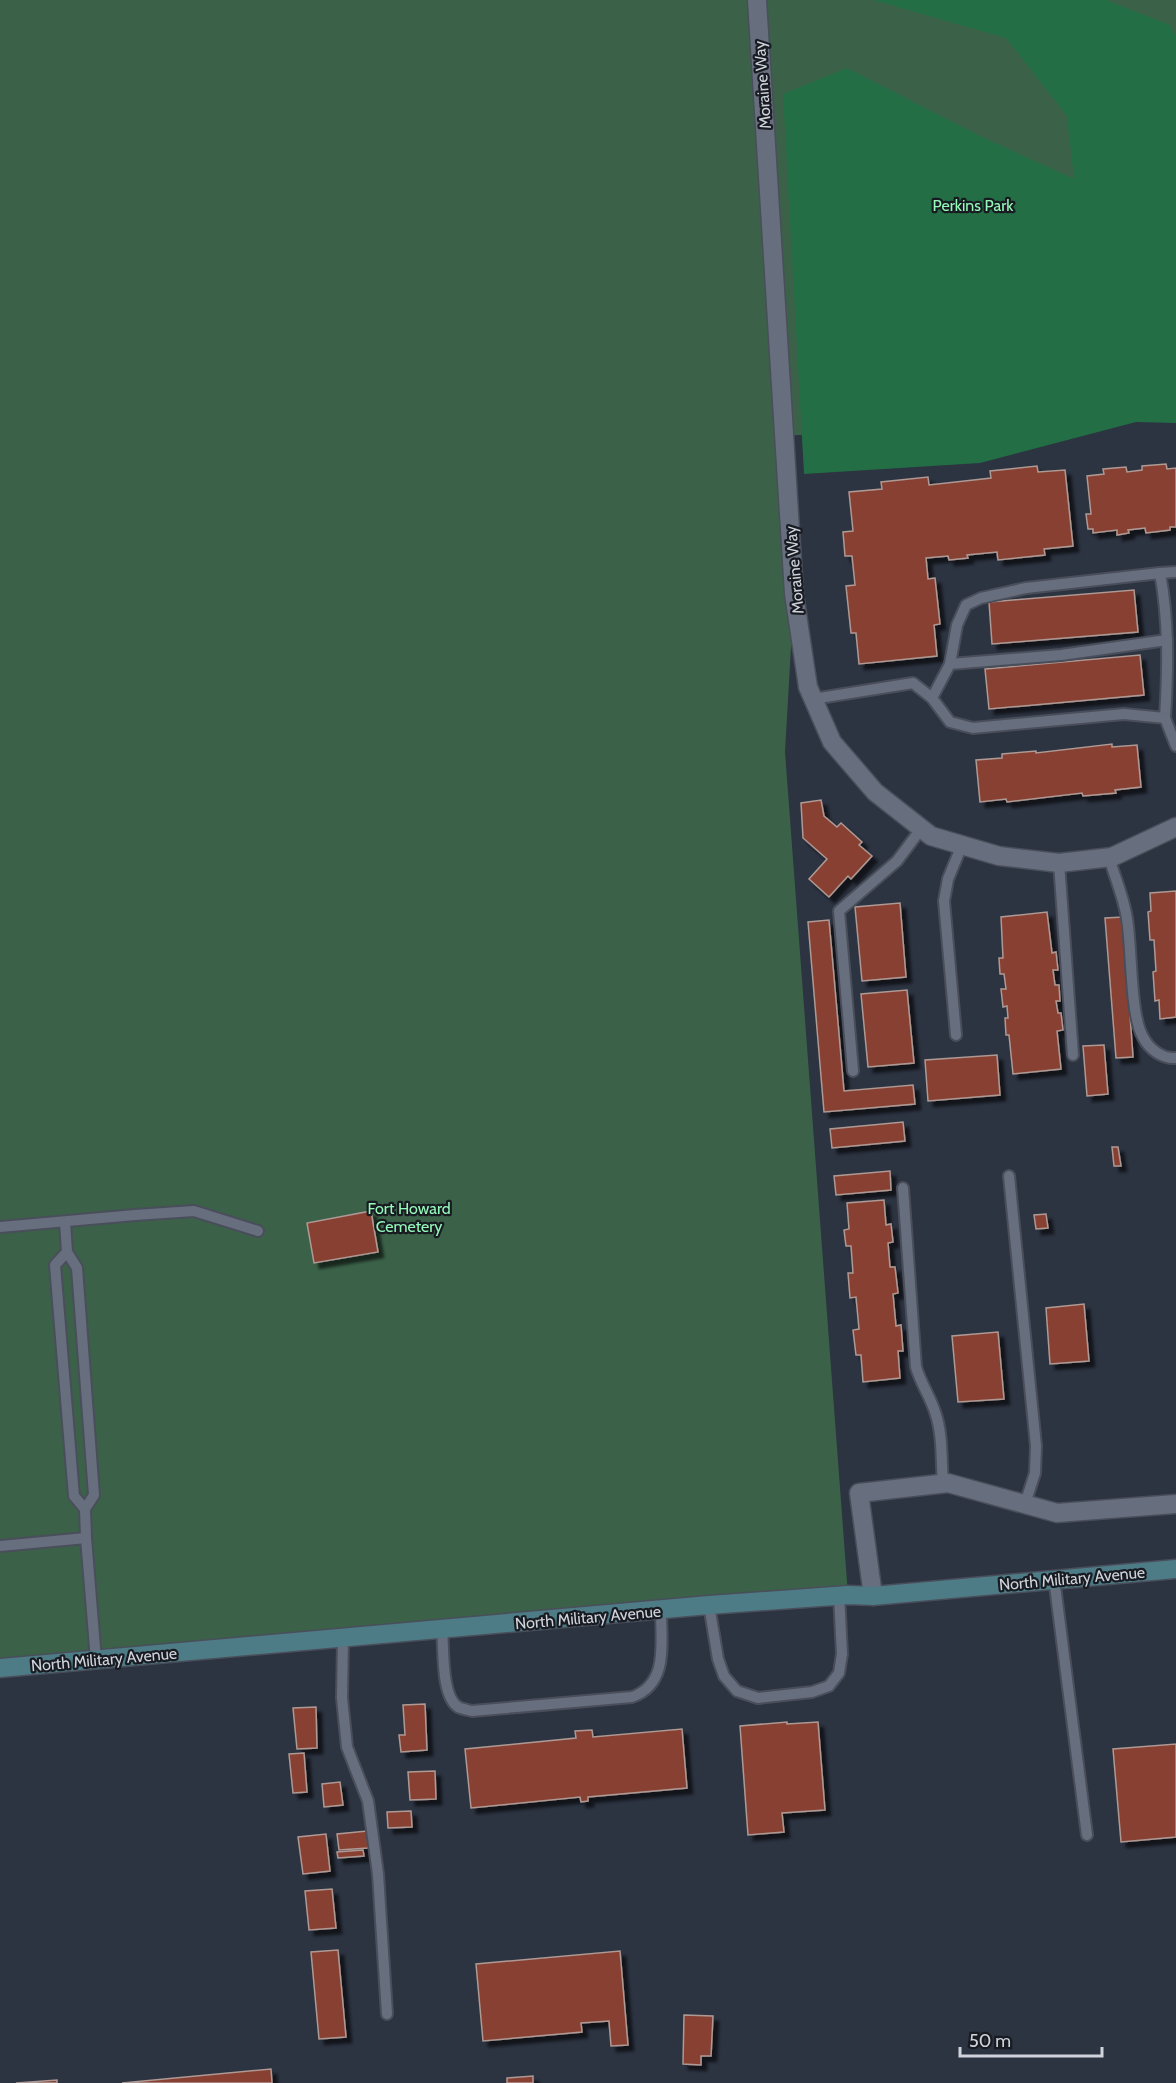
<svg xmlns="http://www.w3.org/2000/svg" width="1176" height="2083" font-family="Cabin,sans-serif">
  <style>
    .green { fill: #3b6249 }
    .forest { fill: #236e44 }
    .building { fill: #884132; stroke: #ae9994; stroke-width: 1.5; filter: url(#shadow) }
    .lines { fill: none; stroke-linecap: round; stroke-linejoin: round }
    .lane-casing { stroke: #494e5a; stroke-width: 14 }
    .street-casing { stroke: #494e5a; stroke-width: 21 }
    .secondary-casing { stroke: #494e5a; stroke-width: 21 }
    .lane { stroke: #676e7e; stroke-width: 10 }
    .street { stroke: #676e7e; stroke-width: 18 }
    .secondary { stroke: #4d7b86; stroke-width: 18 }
    .labels { text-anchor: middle; stroke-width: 4.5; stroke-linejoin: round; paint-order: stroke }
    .street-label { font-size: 16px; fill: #cfd4dc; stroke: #181b21 }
    .park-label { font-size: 16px; fill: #95f9b9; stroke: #181b21 }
  </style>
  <defs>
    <filter id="shadow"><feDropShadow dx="5.5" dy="5.5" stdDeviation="1.5" flood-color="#0009"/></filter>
  </defs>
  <rect width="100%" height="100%" fill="#2c3341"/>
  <polygon class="green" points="0,0 1176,0 1176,409 785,436 794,594 785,752 848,1595 0,1668"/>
  <polygon class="forest" points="873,0 1106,0 1170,25 1176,36 1176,423 1136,422 980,463 804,474 783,94 847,68 978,135 1074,179 1067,116 1006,38"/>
  <g class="building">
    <polygon points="1166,464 1167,469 1176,468 1176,527 1170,527 1170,530 1146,533 1145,528 1128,530 1129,533 1117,535 1117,530 1093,533 1093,529 1088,529 1086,514 1091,514 1087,476 1104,474 1103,469 1126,467 1127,472 1142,470 1142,466"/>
    <polygon points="1037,466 1038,472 1065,470 1073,546 1044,549 1045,555 998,560 997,552 967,555 968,558 949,560 948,556 926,558 928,579 935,578 940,624 934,625 937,656 859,664 856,633 851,633 846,586 855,585 852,556 845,556 843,532 853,531 849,492 882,489 881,482 928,477 929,485 991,478 990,471"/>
    <polygon points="1134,590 1138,632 992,644 989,602"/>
    <polygon points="1140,655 1144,695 989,709 985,669"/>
    <polygon points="1112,744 1112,747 1137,745 1141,787 1115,790 1116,793 1083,796 1082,793 1007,802 1006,799 980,802 976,760 1002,758 1002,754 1036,751 1036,753"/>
    <polygon points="821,800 824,816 837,827 841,823 862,842 859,845 872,856 851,879 848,876 829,897 809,879 827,859 803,838 801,803"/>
    <polygon points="1176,891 1176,1017 1160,1019 1159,1000 1155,1001 1153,972 1156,971 1154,940 1150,940 1148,912 1151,911 1150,893"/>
    <polygon points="900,903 906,977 862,981 855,907"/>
    <polygon points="1047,912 1052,953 1056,952 1058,970 1053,970 1055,985 1059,985 1060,1001 1056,1001 1058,1013 1061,1013 1063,1030 1057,1031 1061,1069 1013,1074 1009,1035 1006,1035 1005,1018 1008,1018 1007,1006 1003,1007 1001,989 1006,989 1004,974 1000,974 999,958 1003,958 1001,917"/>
    <polygon points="1123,917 1133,1057 1116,1058 1105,918"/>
    <polygon points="829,920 844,1091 913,1085 915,1104 824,1112 808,922"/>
    <polygon points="907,990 914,1063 868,1067 861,994"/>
    <polygon points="1104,1045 1108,1094 1087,1096 1083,1046"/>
    <polygon points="997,1055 1000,1095 928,1101 925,1060"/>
    <polygon points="903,1122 905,1141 832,1148 830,1129"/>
    <polygon points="1112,1147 1118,1147 1121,1166 1114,1166"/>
    <polygon points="890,1171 891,1190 836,1195 834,1176"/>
    <polygon points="884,1200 886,1225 891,1224 893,1242 888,1243 890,1267 895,1267 898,1293 893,1294 896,1326 901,1325 903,1351 898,1351 900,1378 863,1382 861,1355 856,1355 853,1330 859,1329 856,1297 850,1298 848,1273 853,1273 851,1246 846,1246 844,1230 849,1229 847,1203"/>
    <polygon points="371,1211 378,1252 314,1263 307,1223"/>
    <polygon points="1046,1214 1048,1228 1036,1229 1034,1215"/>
    <polygon points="1084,1304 1089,1361 1050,1364 1046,1308"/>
    <polygon points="998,1332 1004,1399 958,1402 952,1336"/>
    <polygon points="425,1704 427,1750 401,1752 399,1735 405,1735 403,1705"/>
    <polygon points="316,1707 317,1748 297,1749 293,1708"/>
    <polygon points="787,1722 787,1724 818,1722 825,1810 782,1813 784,1832 748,1835 740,1726"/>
    <polygon points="682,1729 687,1788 588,1797 588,1801 581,1802 580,1797 471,1808 465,1749 576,1738 575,1731 592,1730 593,1737"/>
    <polygon points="1176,1744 1176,1837 1121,1842 1113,1749"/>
    <polygon points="304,1753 307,1792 293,1793 289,1754"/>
    <polygon points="435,1771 436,1799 410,1800 408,1772"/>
    <polygon points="340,1782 343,1805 324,1807 322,1784"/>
    <polygon points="411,1811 412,1827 388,1828 387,1812"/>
    <polygon points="367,1831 368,1848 339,1850 337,1834"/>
    <polygon points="326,1834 330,1871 303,1874 298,1837"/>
    <polygon points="363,1850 364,1856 338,1858 337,1852"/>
    <polygon points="332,1889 336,1928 309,1930 305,1891"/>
    <polygon points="338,1950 346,2037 319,2039 311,1952"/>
    <polygon points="620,1951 628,2045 611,2046 609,2021 581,2023 582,2032 483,2041 476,1964"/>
    <polygon points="684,2015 713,2016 711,2056 701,2056 701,2065 683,2064"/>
    <polygon points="271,2069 272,2083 122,2083"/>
    <polygon points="533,2076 533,2083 507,2083 507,2078"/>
    <polygon points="57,2080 57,2083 16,2083"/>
  </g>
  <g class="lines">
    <defs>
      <g id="lane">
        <polyline points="1160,573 1176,572"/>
        <polyline points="950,664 1061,655 1167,640"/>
        <path d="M 932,698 L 950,664 L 957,625 L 966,605 L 981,598 L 1026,588 L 1160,573 C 1169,621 1168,670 1165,718"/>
        <polyline points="813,699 913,683 932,698 950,722 973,728 1124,714 1165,718 1176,746"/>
        <path d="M 1109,857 C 1115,878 1124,898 1127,919 C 1132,948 1130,1015 1143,1037 C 1149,1049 1162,1059 1176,1058"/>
        <polyline points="1059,863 1073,1055"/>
        <polyline points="956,1035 944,901 948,879 962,845"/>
        <polyline points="853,1071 839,911 897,861 921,829"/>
        <polyline points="1009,1176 1036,1446 1035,1473 1025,1504"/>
        <path d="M 903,1188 L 916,1367 C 921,1384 930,1396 935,1412 C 943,1434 941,1460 943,1484"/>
        <polyline points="65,1222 67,1252 77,1268 94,1495 85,1509"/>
        <polyline points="0,1227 135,1215 194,1211 258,1231"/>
        <polyline points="67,1252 55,1265 74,1496 85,1509 86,1538"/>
        <polyline points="0,1546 86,1538 96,1660"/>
        <polyline points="1054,1578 1087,1835"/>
        <polyline points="709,1605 718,1659 724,1676 737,1691 758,1698 812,1692 829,1686 839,1673 842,1654 839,1595"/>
        <path d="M 442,1630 C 444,1649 441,1696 458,1707 C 462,1709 468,1710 472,1711 L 632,1697 C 669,1684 661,1643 661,1611"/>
        <polyline points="343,1639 342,1698 347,1747 368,1801 378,1874 387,2014"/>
      </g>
      <g id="street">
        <polyline points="757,0 794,594 808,687 832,742 875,792 931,836 999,856 1059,863 1112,857 1176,827"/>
        <polyline points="873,1596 859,1493 948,1483 1057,1513 1176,1504"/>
      </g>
      <polyline id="secondary" points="0,1668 709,1605 848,1595 873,1596 1176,1569"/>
    </defs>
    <use href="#lane" class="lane-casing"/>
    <use href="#street" class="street-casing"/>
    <use href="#secondary" class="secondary-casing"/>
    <use href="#lane" class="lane"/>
    <use href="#street" class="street"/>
    <use href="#secondary" class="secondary"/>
  </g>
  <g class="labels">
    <g class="street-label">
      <text transform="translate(762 85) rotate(-94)" y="6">Moraine Way</text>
      <text transform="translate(794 570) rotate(-95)" y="6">Moraine Way</text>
      <text transform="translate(1072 1578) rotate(-5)" y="6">North Military Avenue</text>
      <text transform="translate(588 1617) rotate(-5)" y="6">North Military Avenue</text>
      <text transform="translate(104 1659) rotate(-5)" y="6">North Military Avenue</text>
    </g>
    <g class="park-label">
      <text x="973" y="211">Perkins Park</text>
      <text x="409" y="1214">Fort Howard<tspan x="409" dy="18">Cemetery</tspan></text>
    </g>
  </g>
  <path d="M960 2047v9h142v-9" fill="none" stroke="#cfd4dc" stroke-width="3"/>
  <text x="969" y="2047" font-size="18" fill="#cfd4dc" stroke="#181b21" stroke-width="4.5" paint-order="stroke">50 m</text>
</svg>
